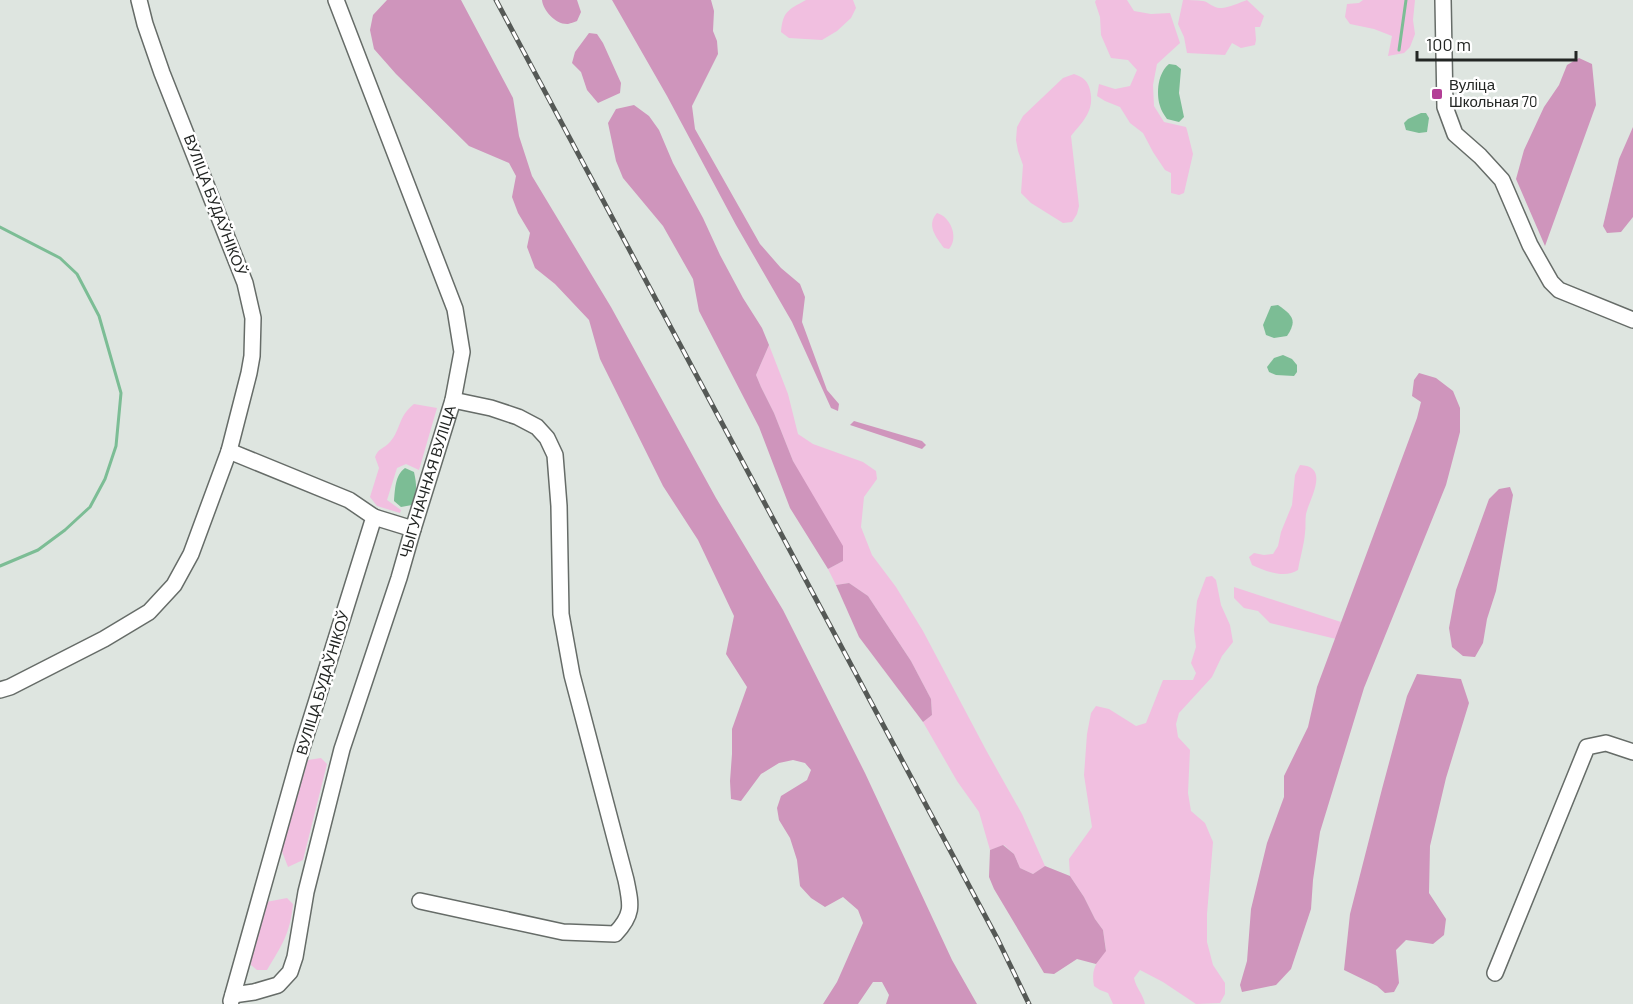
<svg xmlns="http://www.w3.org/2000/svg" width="1633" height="1004" font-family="Barlow,sans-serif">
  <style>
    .green { fill: #f1bfe0 }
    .forest { fill: #cf95bc }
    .water { fill: #7cbd95 }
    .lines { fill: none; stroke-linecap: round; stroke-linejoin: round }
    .stream { stroke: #7cbd95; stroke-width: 3 }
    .minor-casing { stroke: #666c68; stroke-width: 18 }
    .minor { stroke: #fff; stroke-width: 15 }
    .rail-casing { stroke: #555956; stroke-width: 5 }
    .rail { stroke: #fff; stroke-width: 3; stroke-dasharray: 9; stroke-linecap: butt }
    .poi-dot { fill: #b33e96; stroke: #fff; stroke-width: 2 }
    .labels { text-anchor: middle; stroke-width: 5; stroke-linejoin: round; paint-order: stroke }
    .poi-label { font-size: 15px; fill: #232624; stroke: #fff; text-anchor: start }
    .street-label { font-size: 15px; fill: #232624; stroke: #fff }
  </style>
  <rect width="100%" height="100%" fill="#dee5e0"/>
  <g class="green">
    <path d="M 806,0 L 853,0 L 856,8 L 851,18 L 837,31 L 822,40 L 789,38 L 781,32 C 783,11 788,10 806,0 Z"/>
    <polygon points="1096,0 1127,0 1134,11 1151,14 1170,13 1180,43 1157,64 1153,85 1154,106 1164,122 1186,127 1187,130 1193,154 1184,193 1179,195 1171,193 1171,173 1165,170 1153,152 1143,133 1130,123 1120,107 1105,101 1097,96 1099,84 1115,89 1130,86 1137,70 1128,60 1111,58 1101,35 1100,17 1095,2"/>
    <path d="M 1183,0 C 1189,0 1197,0 1203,1 C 1209,2 1213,8 1220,8 C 1226,9 1241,2 1247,0 L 1264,16 L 1260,27 L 1255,27 L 1256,40 L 1255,45 L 1241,48 L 1232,43 L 1225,55 L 1187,53 L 1184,37 L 1178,24 Z"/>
    <polygon points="1363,0 1415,0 1413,20 1415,34 1410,47 1404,53 1388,56 1392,36 1374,29 1350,24 1345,17 1347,4 1359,3"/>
    <path d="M 1074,74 C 1083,77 1088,81 1090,90 C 1095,111 1083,121 1071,136 L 1079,206 L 1077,214 L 1072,222 L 1063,223 L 1031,203 L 1021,193 L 1023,165 L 1018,151 L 1016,140 L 1017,127 L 1023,116 L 1063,78 Z"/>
    <path d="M 937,213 C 951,217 959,238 949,249 L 944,248 C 936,237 926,225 937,213 Z"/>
    <polygon points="769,345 788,394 798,434 813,444 863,462 876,471 877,479 864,497 861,527 872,555 896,587 923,631 986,750 1022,814 1045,866 1033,874 1020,868 1014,854 1004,845 990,850 979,812 957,781 923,722 932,715 931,699 911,661 868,596 849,583 836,585 828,569 843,561 793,461 774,413 761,387 756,375"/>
    <path d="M 414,404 L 437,408 L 419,470 L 406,464 L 397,468 L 387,500 L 401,510 L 400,513 L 377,506 L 370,497 L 379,468 L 375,457 C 379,448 381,450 388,444 C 401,432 397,417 414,404 Z"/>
    <path d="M 1300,465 C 1331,466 1309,500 1306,514 C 1305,520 1306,527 1305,533 C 1304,545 1300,558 1298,570 C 1285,579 1265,571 1252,565 L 1249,557 L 1254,553 L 1264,555 L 1273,554 L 1278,546 L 1281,532 L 1292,505 L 1295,475 Z"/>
    <path d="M 1212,576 L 1216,580 L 1221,605 L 1230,625 L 1233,642 L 1222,656 L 1212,677 L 1179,713 L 1176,724 L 1178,737 L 1190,750 L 1188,793 L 1191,811 L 1205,823 L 1213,842 L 1207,914 L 1207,942 L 1213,965 L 1225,983 L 1225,994 L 1220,1003 L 1196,1004 L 1163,982 L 1140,970 L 1134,978 C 1136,988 1143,994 1145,1004 L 1113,1004 L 1108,993 L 1100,990 L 1094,986 C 1091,968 1096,964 1106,950 L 1103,930 L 1095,919 L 1084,897 L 1070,876 L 1069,859 L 1092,827 L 1084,775 L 1087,734 L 1091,713 L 1096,706 L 1109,709 L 1136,726 L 1146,723 L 1163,680 L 1193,680 L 1196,673 L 1191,663 L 1196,647 L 1194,630 L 1197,601 L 1206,577 Z"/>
    <polygon points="1234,587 1341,622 1336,639 1270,623 1258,611 1244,608 1234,598"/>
    <polygon points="321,758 327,764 303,860 288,867 281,849 308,760"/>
    <path d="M 287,898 L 293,904 C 290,934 282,945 267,970 L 257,970 L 251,965 L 252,943 L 261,903 Z"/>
  </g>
  <g class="forest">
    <polygon points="387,0 461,0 513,98 519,136 532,176 611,307 716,498 783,610 865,773 952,960 977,1004 886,1004 889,995 882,982 873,982 858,1004 823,1004 837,982 863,923 858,910 843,897 825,907 811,898 800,886 797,860 790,838 779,820 777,808 781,796 807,780 811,770 805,763 793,760 779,763 761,774 741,801 731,799 730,781 732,754 732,729 747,687 726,654 734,616 698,540 663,486 600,359 589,320 555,284 535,268 527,247 530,233 518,213 512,197 516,176 509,163 469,146 396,74 374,49 370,30 373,15"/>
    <path d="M 542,0 L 577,0 L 581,12 L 577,21 C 574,22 569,24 567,24 C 555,24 543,10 542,0 Z"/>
    <polygon points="612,0 711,0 714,11 713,31 717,41 718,54 692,106 695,129 760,244 781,268 800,284 805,297 802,322 827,390 839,404 838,411 831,408 792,322 736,225 667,96"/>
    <polygon points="589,33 597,34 603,43 621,83 620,93 598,103 587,90 581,72 572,63 575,52"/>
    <polygon points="1579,58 1592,64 1596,105 1545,246 1516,179 1524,150 1544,107 1559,85 1567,65"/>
    <polygon points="634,105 649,116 659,130 673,163 703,218 720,255 743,298 762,328 769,345 756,375 761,387 774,413 793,461 843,546 843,561 828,569 790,508 759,427 699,311 693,279 663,226 623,178 616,161 608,123 616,109"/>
    <polygon points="1633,127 1633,217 1621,232 1607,233 1603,226 1619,159"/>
    <polygon points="1419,373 1436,378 1453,391 1460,408 1460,432 1446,485 1364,688 1320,832 1313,880 1311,909 1291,969 1276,985 1242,992 1240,985 1247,961 1251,909 1267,843 1284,797 1284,776 1308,727 1317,687 1417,418 1421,402 1412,396 1414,380"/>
    <polygon points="854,421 922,441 926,445 922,449 850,425"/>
    <polygon points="1510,487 1513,495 1496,591 1487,619 1483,643 1475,657 1463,656 1452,647 1449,628 1456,590 1489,499 1499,489"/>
    <polygon points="849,583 868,596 911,661 931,699 932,715 923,722 859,637 836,585"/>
    <polygon points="1417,674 1461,679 1469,703 1446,778 1430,846 1429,893 1446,919 1444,935 1433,944 1406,940 1396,950 1399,983 1394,992 1385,993 1377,986 1344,970 1350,914 1382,789 1407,696"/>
    <polygon points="1003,845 1014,854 1020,868 1033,874 1045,866 1070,876 1084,897 1095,919 1103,930 1106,951 1096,964 1077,959 1054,974 1044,973 994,889 989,877 990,850"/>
  </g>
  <g class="water">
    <path d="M 1169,64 L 1176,65 L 1181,69 L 1179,93 L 1184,117 L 1179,122 L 1167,119 C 1164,115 1161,110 1160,106 C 1156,92 1158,73 1169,64 Z"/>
    <polygon points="1421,113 1426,113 1429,118 1427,132 1419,133 1406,130 1404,123 1408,119"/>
    <path d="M 1278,305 C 1292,315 1298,320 1287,336 L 1274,338 L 1266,335 L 1263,325 L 1271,306 Z"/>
    <polygon points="1283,355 1292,359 1297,365 1297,372 1294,376 1276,375 1269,372 1267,367 1274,358"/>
    <path d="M 405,468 L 414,472 C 417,485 417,493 412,505 L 401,507 L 394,501 C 395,490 395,475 405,468 Z"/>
  </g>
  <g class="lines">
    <g class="stream">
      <polyline points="1399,50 1406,0"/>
      <polyline points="0,227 60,258 77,274 99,316 121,393 116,446 105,479 90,507 65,530 38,550 0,566"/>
    </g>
    <defs>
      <g id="minor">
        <polyline points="1443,0 1445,107 1455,134 1480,156 1502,180 1530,245 1551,282 1559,290 1633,320"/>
        <polyline points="229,451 349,500 374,517 302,748 231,1001"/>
        <polyline points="374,517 413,529"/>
        <polyline points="0,690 10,687 104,639 149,612 174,585 191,554 229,451 249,373 252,356 253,318 245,283 162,73 145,24 139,0"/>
        <path d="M 420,901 L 563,932 L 615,934 C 634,914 631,905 626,880 L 572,675 L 561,614 L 559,506 L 555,455 L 547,438 L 537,427 L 518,417 L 491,408 L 453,400"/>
        <polyline points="1495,973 1587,747 1606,743 1633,752"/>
        <path id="s1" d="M 233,995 L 254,992 L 278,985 L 290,972 L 295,957 L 306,892 L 342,749 L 399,578 L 413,529 L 453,400 L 462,352 L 455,309 L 336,0"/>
      </g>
    </defs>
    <use href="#minor" class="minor-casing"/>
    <use href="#minor" class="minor"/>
    <defs>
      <polyline id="rail" points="496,0 998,940 1029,1004"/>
    </defs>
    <use href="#rail" class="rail-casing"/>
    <use href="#rail" class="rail"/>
  </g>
  <rect class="poi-dot" x="1431" y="88" width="12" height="12" rx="3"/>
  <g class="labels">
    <g class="poi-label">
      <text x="1449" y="90">Вуліца<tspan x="1449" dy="17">Школьная 70</tspan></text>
    </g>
    <g class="street-label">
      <text transform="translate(215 205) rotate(69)" y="5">ВУЛІЦА БУДАЎНІКОЎ</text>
      <text dy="5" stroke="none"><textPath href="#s1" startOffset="574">ЧЫГУНАЧНАЯ ВУЛІЦА</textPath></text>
      <text transform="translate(323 683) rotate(-73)" y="5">ВУЛІЦА БУДАЎНІКОЎ</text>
    </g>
  </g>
  <path d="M1417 51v9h159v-9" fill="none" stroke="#232624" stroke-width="3"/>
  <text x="1426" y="51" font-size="18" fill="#232624" stroke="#ffffff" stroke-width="4.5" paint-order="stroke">100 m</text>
</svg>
